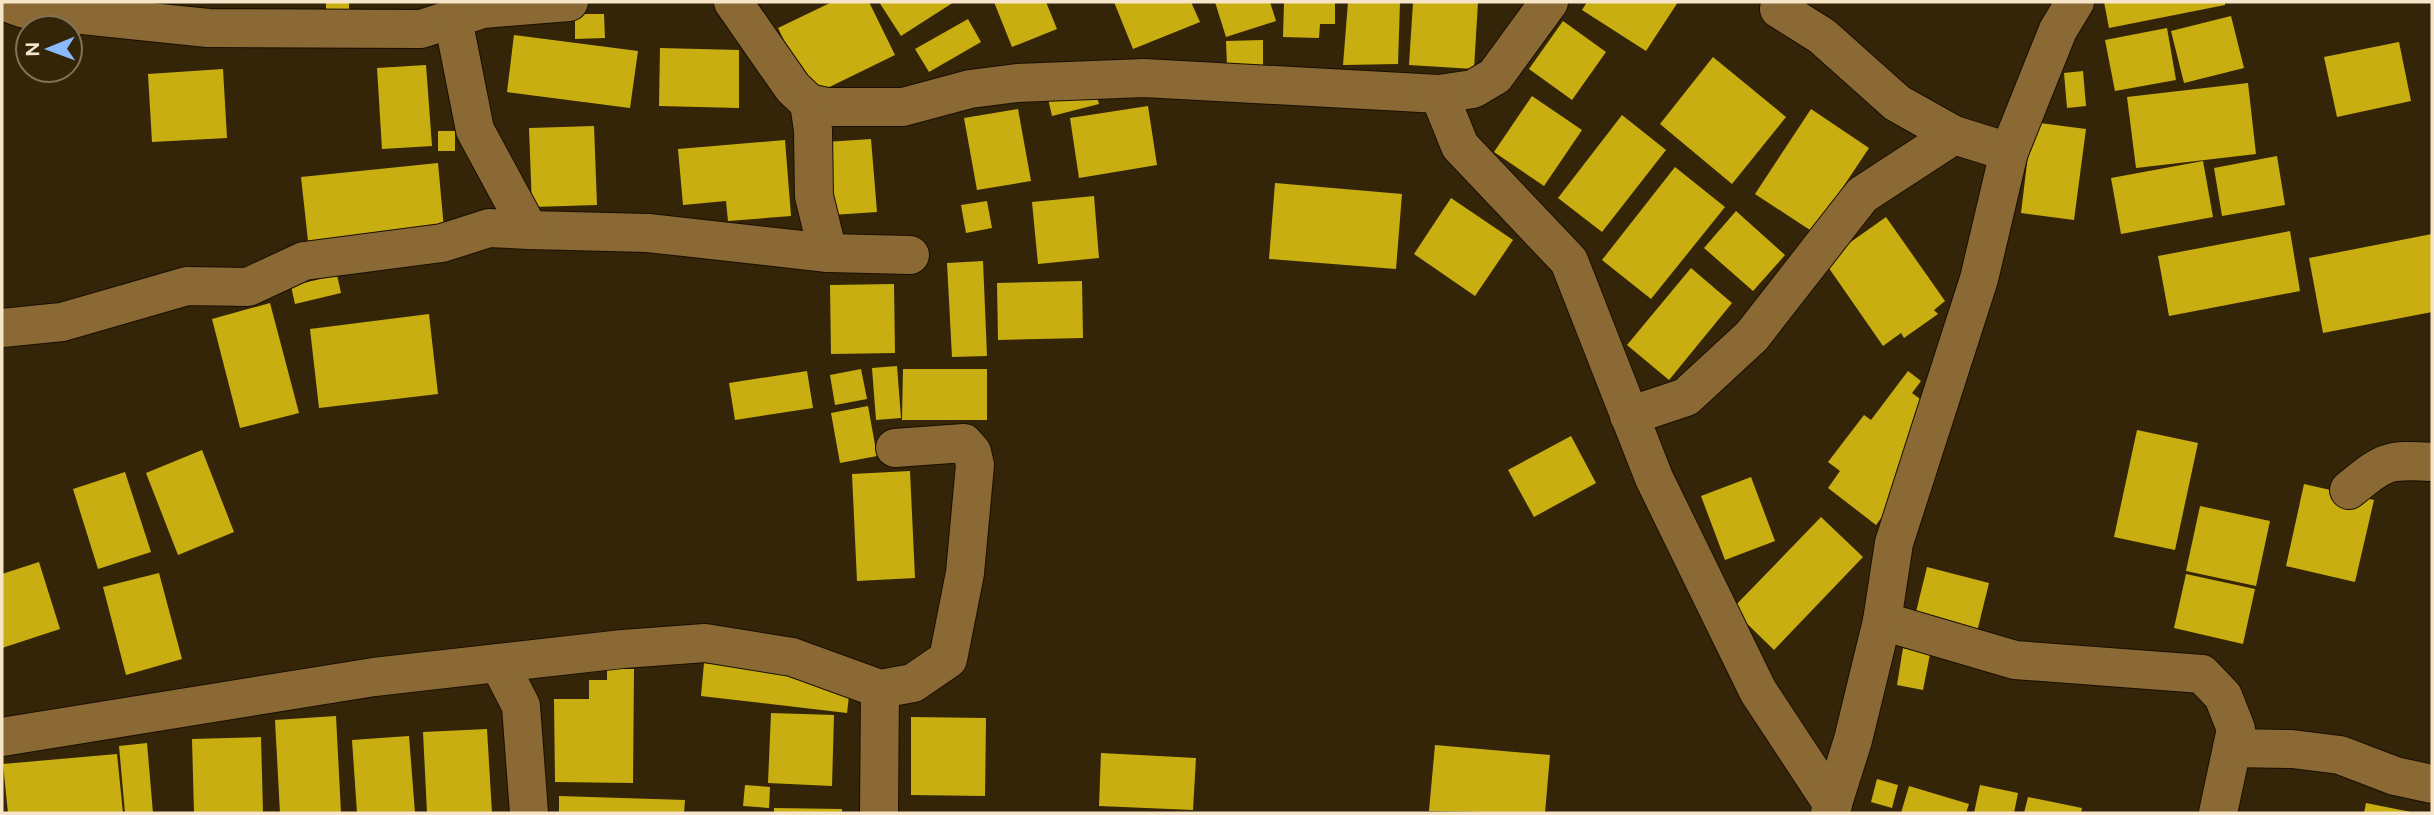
<svg xmlns="http://www.w3.org/2000/svg" width="2434" height="815" font-family="Figtree,sans-serif">
  <style>
    .building { fill: #c9ae12 }
    .lines { fill: none; stroke-linecap: round; stroke-linejoin: round }
    .minor-casing { stroke: #190f02; stroke-width: 40 }
    .minor { stroke: #8a6934; stroke-width: 38 }
  </style>
  <rect width="100%" height="100%" fill="#352508"/>
  <g class="building">
    <polygon points="326,2 349,2 349,15 326,14"/>
    <polygon points="832,2 869,2 895,55 811,96 778,28"/>
    <polygon points="879,2 954,2 901,36"/>
    <polygon points="994,2 1046,2 1057,29 1012,47"/>
    <polygon points="1114,2 1191,2 1200,22 1133,49"/>
    <polygon points="1215,2 1270,2 1276,21 1226,37"/>
    <polygon points="1284,2 1335,2 1335,24 1320,24 1319,38 1283,37"/>
    <polygon points="1348,2 1400,2 1398,64 1343,65"/>
    <polygon points="1413,2 1478,2 1474,69 1409,65"/>
    <polygon points="1587,2 1678,2 1646,51 1582,10"/>
    <polygon points="2104,2 2225,2 2225,5 2109,28"/>
    <polygon points="575,14 604,14 605,38 575,39"/>
    <polygon points="2231,16 2244,68 2184,83 2171,31"/>
    <polygon points="968,19 981,42 929,72 915,49"/>
    <polygon points="1563,21 1606,52 1572,100 1529,69"/>
    <polygon points="2167,28 2176,80 2115,91 2105,40"/>
    <polygon points="514,35 638,51 630,108 507,92"/>
    <polygon points="1263,40 1263,66 1227,66 1226,41"/>
    <polygon points="2399,42 2411,101 2337,117 2324,57"/>
    <polygon points="660,48 739,50 739,108 659,106"/>
    <polygon points="1713,57 1786,117 1732,184 1660,124"/>
    <polygon points="426,65 432,146 382,149 377,68"/>
    <polygon points="223,69 227,138 152,142 148,74"/>
    <polygon points="2083,71 2086,106 2067,108 2064,73"/>
    <polygon points="1093,82 1099,104 1052,116 1047,94"/>
    <polygon points="2248,83 2256,154 2136,168 2127,97"/>
    <polygon points="1532,96 1582,130 1544,186 1494,152"/>
    <polygon points="1148,106 1157,165 1079,178 1070,118"/>
    <polygon points="1018,109 1031,181 977,190 964,118"/>
    <polygon points="1811,109 1869,148 1813,232 1755,194"/>
    <polygon points="1622,115 1666,150 1602,232 1558,198"/>
    <polygon points="2032,122 2086,129 2074,220 2021,213"/>
    <polygon points="594,126 597,205 532,207 529,128"/>
    <rect x="438" y="131" width="17" height="20"/>
    <polygon points="871,139 877,212 832,215 826,142"/>
    <polygon points="785,140 791,216 728,221 726,201 683,205 678,149"/>
    <polygon points="2277,156 2285,205 2222,216 2214,168"/>
    <polygon points="2203,161 2213,217 2121,234 2111,178"/>
    <polygon points="438,163 444,229 308,241 301,177"/>
    <polygon points="1675,167 1725,207 1651,299 1602,260"/>
    <polygon points="1275,183 1402,194 1396,269 1269,259"/>
    <polygon points="1094,196 1099,258 1038,264 1032,202"/>
    <polygon points="1451,198 1513,240 1475,296 1414,254"/>
    <polygon points="987,201 992,228 966,233 961,205"/>
    <polygon points="1736,211 1785,255 1753,291 1704,248"/>
    <polygon points="1886,217 1945,301 1934,310 1938,314 1904,338 1901,333 1883,346 1824,261"/>
    <polygon points="2290,231 2300,291 2169,316 2158,256"/>
    <polygon points="2432,234 2432,312 2323,333 2309,258"/>
    <polygon points="983,261 987,356 952,357 947,263"/>
    <polygon points="1691,268 1732,303 1669,380 1627,345"/>
    <polygon points="337,275 341,293 295,304 291,286"/>
    <polygon points="1082,281 1083,338 998,340 997,283"/>
    <polygon points="894,284 895,353 831,354 830,285"/>
    <polygon points="270,303 299,413 240,428 212,319"/>
    <polygon points="429,314 438,394 319,408 310,329"/>
    <polygon points="897,366 901,418 876,420 872,368"/>
    <polygon points="861,369 867,399 835,405 830,375"/>
    <polygon points="903,369 987,369 987,420 902,420"/>
    <polygon points="807,371 813,408 735,420 729,383"/>
    <polygon points="1908,371 1921,381 1912,393 1927,404 1912,424 1920,431 1908,482 1876,525 1828,488 1840,471 1828,462 1864,415 1871,420"/>
    <polygon points="868,406 877,456 840,463 831,413"/>
    <polygon points="2137,430 2198,443 2175,550 2114,537"/>
    <polygon points="1571,436 1596,483 1534,517 1508,470"/>
    <polygon points="202,450 234,532 178,555 146,473"/>
    <polygon points="910,471 915,578 857,581 852,474"/>
    <polygon points="125,472 151,552 98,569 73,489"/>
    <polygon points="1751,477 1775,541 1725,560 1701,496"/>
    <polygon points="2304,484 2374,500 2355,582 2286,566"/>
    <polygon points="2200,506 2270,521 2256,586 2186,571"/>
    <polygon points="1821,517 1863,557 1774,650 1732,609"/>
    <polygon points="39,562 60,629 2,648 2,574"/>
    <polygon points="1927,567 1989,583 1975,640 1913,624"/>
    <polygon points="159,573 182,659 126,675 103,587"/>
    <polygon points="2186,574 2255,589 2243,644 2174,628"/>
    <polygon points="1903,648 1930,654 1923,690 1897,685"/>
    <polygon points="704,663 851,679 847,713 701,696"/>
    <polygon points="607,669 634,669 633,783 555,782 554,699 589,699 589,680 607,680"/>
    <polygon points="771,713 834,715 832,786 768,783"/>
    <polygon points="336,716 341,813 280,813 275,720"/>
    <polygon points="911,717 986,718 985,796 911,795"/>
    <polygon points="487,729 492,813 427,813 423,732"/>
    <polygon points="409,736 415,813 357,813 352,740"/>
    <polygon points="261,737 263,813 194,813 192,739"/>
    <polygon points="147,743 153,813 125,813 119,746"/>
    <polygon points="1435,745 1550,755 1545,813 1429,811"/>
    <polygon points="1101,753 1196,758 1193,810 1099,806"/>
    <polygon points="117,754 123,813 8,813 3,764"/>
    <polygon points="1877,779 1898,785 1892,808 1871,802"/>
    <polygon points="745,785 770,787 769,808 743,806"/>
    <polygon points="1980,785 2018,793 2014,813 1974,813"/>
    <polygon points="1909,786 1969,804 1966,813 1901,813"/>
    <polygon points="559,796 685,800 684,813 559,813"/>
    <polygon points="2028,797 2082,808 2081,813 2024,813"/>
    <polygon points="2366,803 2411,812 2411,813 2364,813"/>
    <polygon points="774,808 842,809 842,813 774,813"/>
  </g>
  <g class="lines">
    <defs>
      <g id="minor">
        <polyline points="5,2 25,9 208,28 421,29 483,9 569,2"/>
        <polyline points="733,2 793,88 809,103 827,107 903,107 970,89 1017,83 1144,78 1439,94 1473,89 1495,76 1549,2"/>
        <polyline points="1779,9 1822,36 1897,103 1954,135"/>
        <polyline points="1439,94 1460,146 1569,261 1654,478 1758,691 1833,805"/>
        <polyline points="809,103 813,130 814,196 828,253"/>
        <polyline points="529,230 648,233 828,253 910,255"/>
        <polyline points="2,328 62,322 187,286 248,287 304,261 442,243 489,228 529,230 475,130 453,19"/>
        <polyline points="1629,416 1686,397 1752,336 1862,195 1954,135 2009,152"/>
        <path d="M 2349,490 C 2385,461 2386,459 2432,462"/>
        <polyline points="1882,621 2015,660 2202,674 2223,696 2236,729 2218,813"/>
        <polyline points="499,663 521,706 529,813"/>
        <polyline points="2,737 374,677 623,649 705,643 792,657 880,689 913,683 948,659 965,573 975,465 972,452 964,443 895,448"/>
        <polyline points="2232,748 2292,749 2340,755 2395,776 2432,784"/>
        <polyline points="879,813 880,689"/>
        <polyline points="1830,813 1853,740 1882,621 1894,543 1979,279 2009,152 2058,30 2075,2"/>
      </g>
    </defs>
    <use href="#minor" class="minor-casing"/>
    <use href="#minor" class="minor"/>
  </g>
  <rect width="2434" height="815" fill="none" stroke="#f7e5ca" stroke-width="7"/>
  <g transform="translate(49 49) rotate(269)"><circle r="33" fill="#352508" stroke="#837256" stroke-width="2"/>
  <path d="M0-5L12 26L0 18L-12 26Z" fill="#8bbafc"/>
  <text y="-10" font-size="19" font-weight="bold" text-anchor="middle" fill="#f7e5ca">N</text>
  </g>
</svg>
